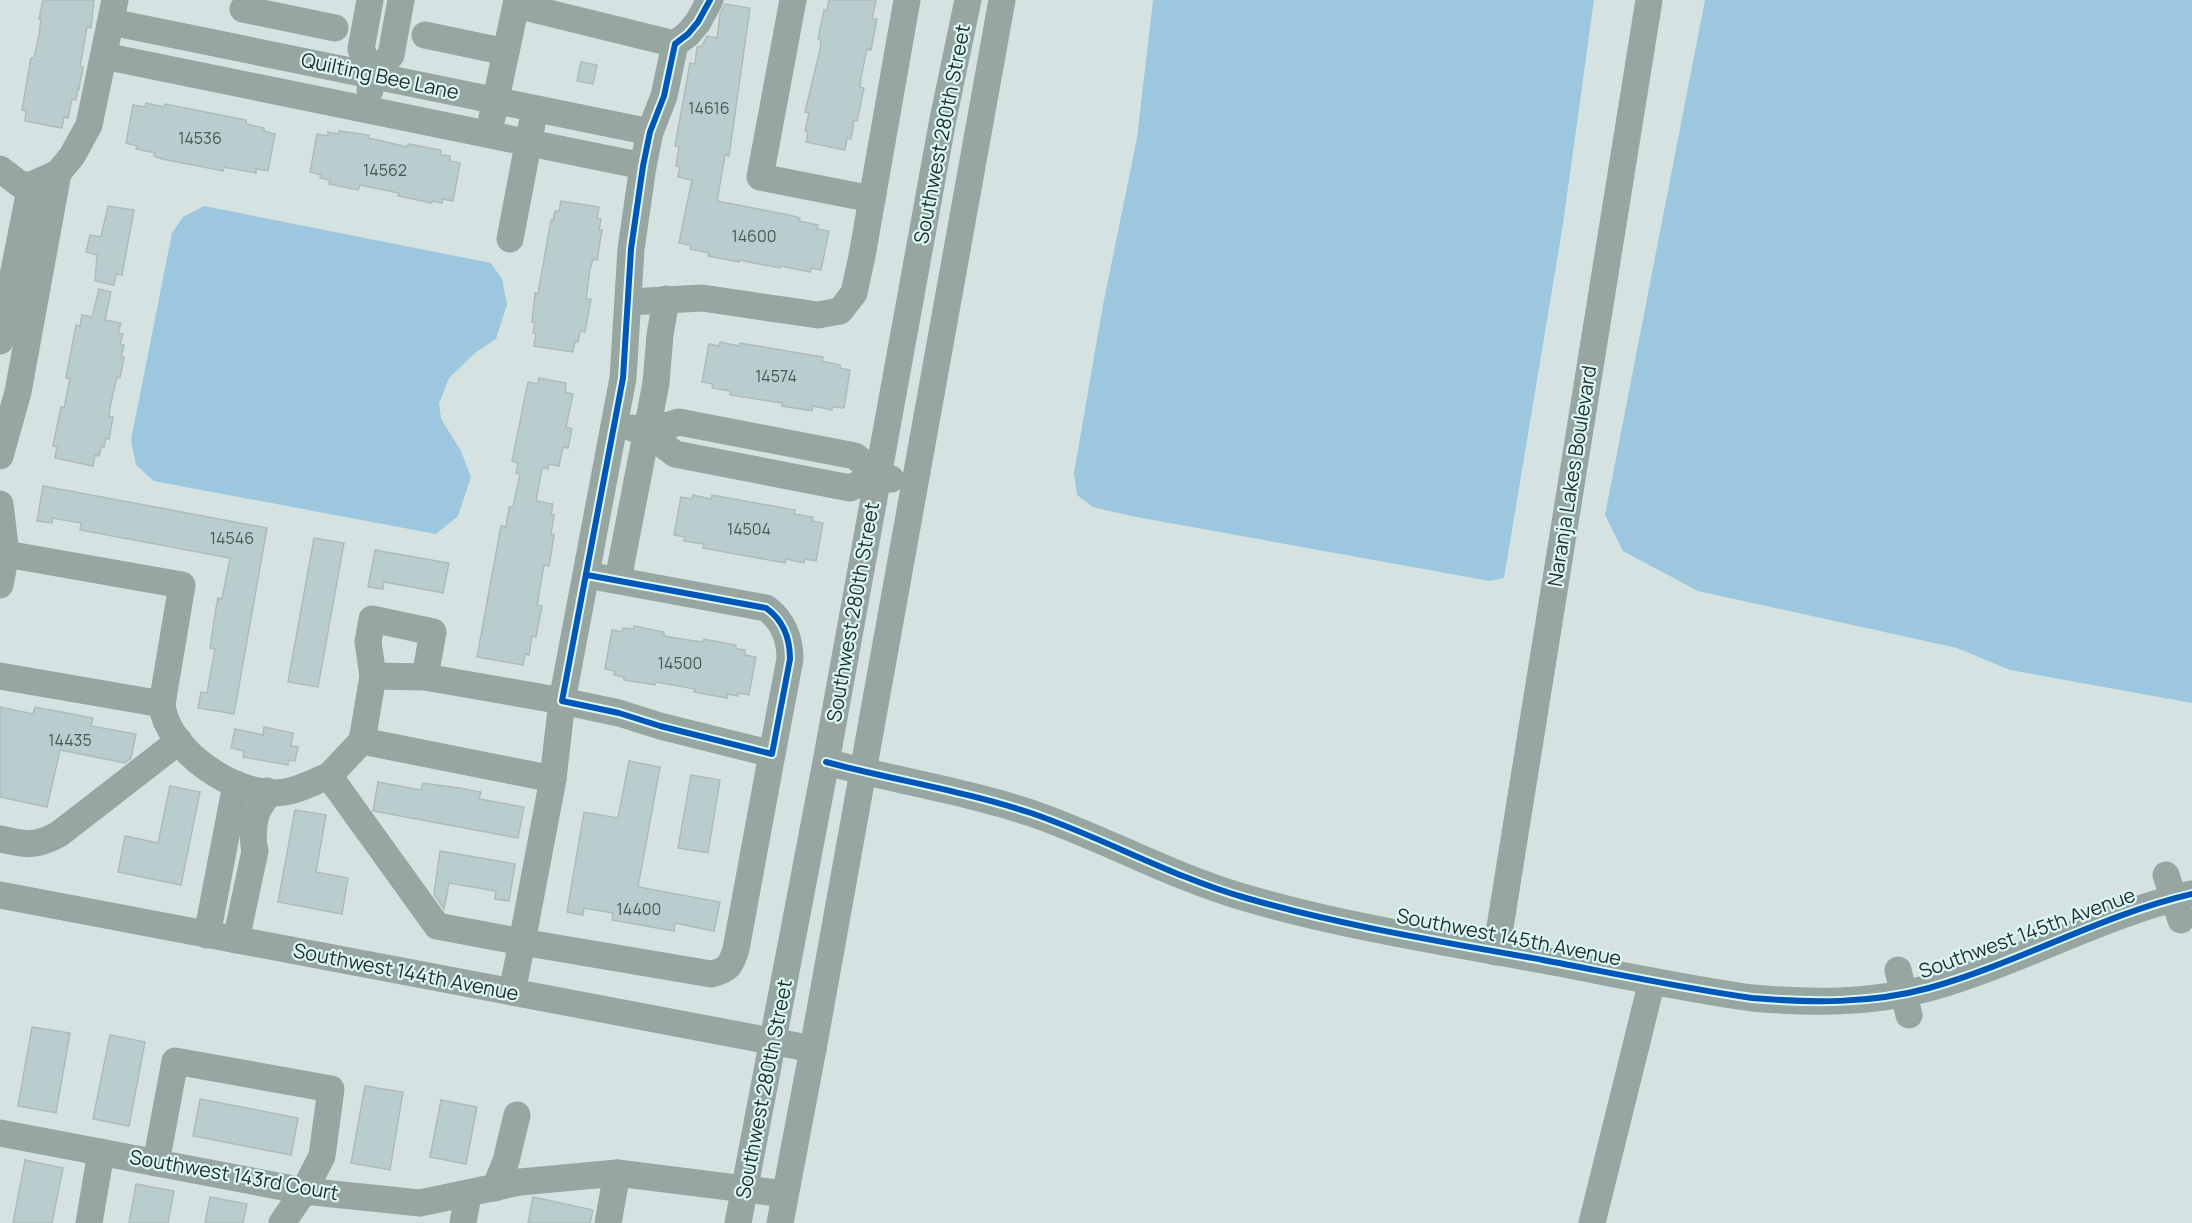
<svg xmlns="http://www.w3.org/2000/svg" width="2192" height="1223" font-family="Manrope,sans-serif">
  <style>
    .water { fill: #9cc7de }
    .building { fill: #b9cdcf; stroke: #afbaba; stroke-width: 1.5 }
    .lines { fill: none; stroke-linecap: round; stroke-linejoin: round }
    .minor { stroke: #97a6a0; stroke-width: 27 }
    .cycleway-casing { stroke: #dbf7f3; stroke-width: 10 }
    .cycleway { stroke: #0057b8; stroke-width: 6 }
    .labels { text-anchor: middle; stroke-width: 4.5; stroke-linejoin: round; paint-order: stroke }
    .number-label { font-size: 16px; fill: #4b5757 }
    .street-label { font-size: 20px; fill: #252f2e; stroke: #dbf7f3 }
  </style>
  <rect width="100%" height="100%" fill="#d4e3e1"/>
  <g class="water">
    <polygon points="1153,0 1594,0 1563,224 1504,578 1490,581 1131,516 1093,507 1077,495 1074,473 1103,305 1137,138"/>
    <polygon points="1705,0 2192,0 2192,703 2010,670 1957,648 1698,591 1623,551 1605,515"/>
    <polygon points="204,206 491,263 502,279 507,304 496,339 475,353 449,378 439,403 441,419 461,451 471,477 458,516 436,534 154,481 136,465 131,440 172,233 183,217"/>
  </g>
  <g class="building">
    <polygon points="43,0 94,0 91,28 87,27 80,67 83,67 79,89 78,88 76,100 72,99 68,118 64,117 62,128 25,121 26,111 22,110 31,58 34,58 39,35 41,19 39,19"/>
    <polygon points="829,0 876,0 872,19 877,19 871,50 867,49 861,77 860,87 864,88 857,121 854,120 851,139 847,138 845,150 806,142 808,132 805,131 809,113 805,112 820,50 821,40 818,39 824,10 827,11"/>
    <polygon points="725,4 750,8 729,156 725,155 717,201 789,215 800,218 799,221 818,225 817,229 829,231 821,270 811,268 810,272 781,266 780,268 739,260 739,262 708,256 709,253 690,249 691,245 679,243 692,180 678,177 680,167 676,166 679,147 675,146 690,63 695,64 697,47 702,46 707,36 717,38 720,14"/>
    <polygon points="581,62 597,65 593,84 577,81"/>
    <polygon points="146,103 164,107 165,104 246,120 246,124 264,128 264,131 275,134 268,171 256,169 256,173 224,167 223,171 162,159 154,156 155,153 136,149 137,146 126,143 133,105 145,107"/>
    <polygon points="339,131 369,135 368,138 408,147 408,144 441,150 440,155 450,156 450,161 460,163 453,201 443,199 442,203 432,201 432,203 398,196 399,193 360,185 358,190 329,184 330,180 320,178 321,175 310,172 317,134 328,136 328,132 338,134"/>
    <polygon points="561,201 599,207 597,218 601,219 599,230 602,230 597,260 593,259 590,269 586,299 591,299 585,332 580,331 578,342 575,341 573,352 534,346 536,333 533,333 535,323 532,322 535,293 538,294 551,220 553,221 555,211 559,211"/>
    <polygon points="108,206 134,210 122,275 116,274 114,285 95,281 97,255 86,252 90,235 101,237"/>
    <polygon points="99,289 111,292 105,320 121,323 118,333 123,334 120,344 124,345 121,357 124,357 120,378 117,377 110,407 109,417 113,417 109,439 106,438 104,447 101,447 99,456 95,455 93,466 55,458 57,447 53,446 61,407 64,408 70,379 66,378 76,325 80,326 82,315 92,317"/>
    <polygon points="720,342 739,346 740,343 823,357 822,361 840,365 840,368 850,370 844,408 832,407 832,410 813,406 812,411 782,406 782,403 730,395 731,391 712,388 713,384 702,382 709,344 719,346"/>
    <polygon points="539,378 566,383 565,392 573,394 566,427 572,429 568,448 563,447 559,466 549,464 548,469 542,468 536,501 553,504 551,515 554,515 551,534 554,535 549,566 544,565 537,605 542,606 536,637 532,636 529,655 525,654 523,665 477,657 501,526 506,527 509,507 513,507 520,474 516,473 518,463 512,461 528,382 538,384"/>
    <polygon points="43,486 267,528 234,714 198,708 201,692 207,693 215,649 210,648 215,614 218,598 222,599 230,558 80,530 81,523 53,518 52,523 37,521"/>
    <polygon points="693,495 711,499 712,495 795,510 794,514 813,517 812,521 823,523 816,561 805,559 804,563 786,559 785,563 703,548 704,544 684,541 685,537 674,535 681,497 692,499"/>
    <polygon points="314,538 344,543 318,687 288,682"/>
    <polygon points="375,550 449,563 443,593 384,582 383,589 368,587"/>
    <polygon points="634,626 664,632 664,636 694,641 703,642 704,639 736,645 736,649 745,650 745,655 756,657 749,695 738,693 738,696 727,694 727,698 694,692 695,689 656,682 655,685 624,680 624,677 614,675 615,671 605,669 612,630 622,632 623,628 634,629"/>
    <polygon points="0,707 33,714 35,707 67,713 93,718 91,726 136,734 131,758 125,763 60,750 47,807 0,797"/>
    <polygon points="264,727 293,733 291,746 298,747 295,761 289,760 288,765 243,757 244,751 231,748 235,729 263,735"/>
    <polygon points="629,761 660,767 638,887 720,902 714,931 675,923 674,931 612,920 613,913 584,908 583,915 567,912 584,812 618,818"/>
    <polygon points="691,775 720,780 708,853 678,848"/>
    <polygon points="378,782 421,790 423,783 459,788 481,792 479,799 524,807 518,838 373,811"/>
    <polygon points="170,786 200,792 181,885 118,872 125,836 158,843"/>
    <polygon points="295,810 326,815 316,872 348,878 342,914 278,902"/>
    <polygon points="440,851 515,864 509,901 495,899 496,891 449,883 444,909 434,894"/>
    <polygon points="32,1027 70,1033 56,1113 18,1106"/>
    <polygon points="110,1035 145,1042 129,1126 93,1119"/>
    <polygon points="365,1086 403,1092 390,1170 351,1163"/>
    <polygon points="200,1099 298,1118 291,1155 193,1136"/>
    <polygon points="441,1100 477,1107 466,1164 430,1157"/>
    <polygon points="25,1160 63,1168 52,1223 13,1223"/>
    <polygon points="136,1184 174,1191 168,1223 129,1223"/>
    <polygon points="210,1197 247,1204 243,1223 205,1223"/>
    <polygon points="533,1197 593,1210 590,1223 528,1223"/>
  </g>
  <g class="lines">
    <g class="minor">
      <polyline points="370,0 361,49 373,75"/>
      <path d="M 710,0 L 698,22 L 688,34 L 675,44 L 664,96 L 650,132 L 643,166 L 631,249 L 623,378 L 562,701 L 553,779 L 522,942 L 711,974 C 729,970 731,965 736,949 L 772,754"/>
      <polyline points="793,0 760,177 872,199"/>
      <polyline points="516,5 675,44"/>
      <polyline points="243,9 335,28"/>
      <polyline points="111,22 650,132"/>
      <polyline points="425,35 506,52"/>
      <polyline points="104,56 643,166"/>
      <polyline points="370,90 373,75 391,55 401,0"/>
      <polyline points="492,118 517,0"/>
      <polyline points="0,169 21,185 31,185 58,173 72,156 89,125 115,0"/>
      <polyline points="510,239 532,124"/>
      <polyline points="629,302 702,298 818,315 840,311 854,293 862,256 907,0"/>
      <polyline points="0,341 31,185"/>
      <polyline points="632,428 646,432 675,454 850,488 878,475"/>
      <polyline points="646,432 679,422 855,456 878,475 891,479"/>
      <polyline points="0,456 18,392 58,173"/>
      <path d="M 0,504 L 6,554 L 182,585 L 162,704 C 166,751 239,800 285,792 C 299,790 315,781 329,776"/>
      <polyline points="618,580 656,383 660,335 666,299"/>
      <polyline points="0,585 6,554"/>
      <polyline points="0,676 162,704"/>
      <polyline points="373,676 368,642 372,619 433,632 425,677"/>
      <path d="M 362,741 L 373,676 L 425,677 L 562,701 L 619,713 L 660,726 L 772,754 L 790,659 C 790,639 783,620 766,608 L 587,575"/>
      <path d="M 826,762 C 894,780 964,791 1031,813 C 1104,838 1172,877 1246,898 C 1343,926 1444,942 1543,960 C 1612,973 1682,988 1752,998 C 1811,1003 1870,1004 1929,988 C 2019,963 2101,915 2192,894"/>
      <path d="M 0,839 C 25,845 36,847 59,834 L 179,741"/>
      <polyline points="2166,875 2181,920"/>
      <polyline points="0,895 813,1049"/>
      <polyline points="207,935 236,784"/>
      <path d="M 236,940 L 255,851 C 252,840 253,818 259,808 C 263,801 265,801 267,791"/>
      <polyline points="1496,952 1649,0"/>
      <polyline points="1898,970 1909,1015"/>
      <polyline points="512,992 522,942 437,926 329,776 362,741 553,779"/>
      <polyline points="0,1133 304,1191 420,1203 520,1182 617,1173 785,1194"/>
      <polyline points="156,1163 175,1061 331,1089 322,1156 304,1191 282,1223"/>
      <polyline points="495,1188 506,1161 517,1115"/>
      <polyline points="89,1223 101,1152"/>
      <polyline points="463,1223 468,1195"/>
      <polyline points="608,1223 617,1173"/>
      <polyline points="738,1223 826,762 943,119 968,0"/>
      <polyline points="780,1223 813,1049 1002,0"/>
      <polyline points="1592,1223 1652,981"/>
    </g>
    <defs>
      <g id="cycleway">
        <path d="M 587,575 L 766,608 C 783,620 790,639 790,659 L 772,754 L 660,726 L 619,713 L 562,701 L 623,378 L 631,249 L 643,166 L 650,132 L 664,96 L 675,44 L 688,34 L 698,22 L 710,0"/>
        <path d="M 826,762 C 894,780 964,791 1031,813 C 1104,838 1172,877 1246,898 C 1343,926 1444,942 1543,960 C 1612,973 1682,988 1752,998 C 1811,1003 1870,1004 1929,988 C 2019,963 2101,915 2192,894"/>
      </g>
    </defs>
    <use href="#cycleway" class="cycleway-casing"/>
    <use href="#cycleway" class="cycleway"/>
  </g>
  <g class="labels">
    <g class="number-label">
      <text x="709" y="114">14616</text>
      <text x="200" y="144">14536</text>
      <text x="385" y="176">14562</text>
      <text x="754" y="242">14600</text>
      <text x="776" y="382">14574</text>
      <text x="749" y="535">14504</text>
      <text x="232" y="544">14546</text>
      <text x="680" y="669">14500</text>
      <text x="70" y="746">14435</text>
      <text x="639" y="915">14400</text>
    </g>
    <g class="street-label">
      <text transform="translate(380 76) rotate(12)" y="7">Quilting Bee Lane</text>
      <text transform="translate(942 134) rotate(-79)" y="7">Southwest 280th Street</text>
      <text transform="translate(1572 476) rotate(-81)" y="7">Naranja Lakes Boulevard</text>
      <text transform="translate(853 612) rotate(-80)" y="7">Southwest 280th Street</text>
      <text transform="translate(2027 933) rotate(-20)" y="7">Southwest 145th Avenue</text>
      <text transform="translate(1509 937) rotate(11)" y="7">Southwest 145th Avenue</text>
      <text transform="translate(406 972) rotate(11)" y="7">Southwest 144th Avenue</text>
      <text transform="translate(764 1089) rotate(-79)" y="7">Southwest 280th Street</text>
      <text transform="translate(234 1175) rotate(10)" y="7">Southwest 143rd Court</text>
    </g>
  </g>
</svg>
